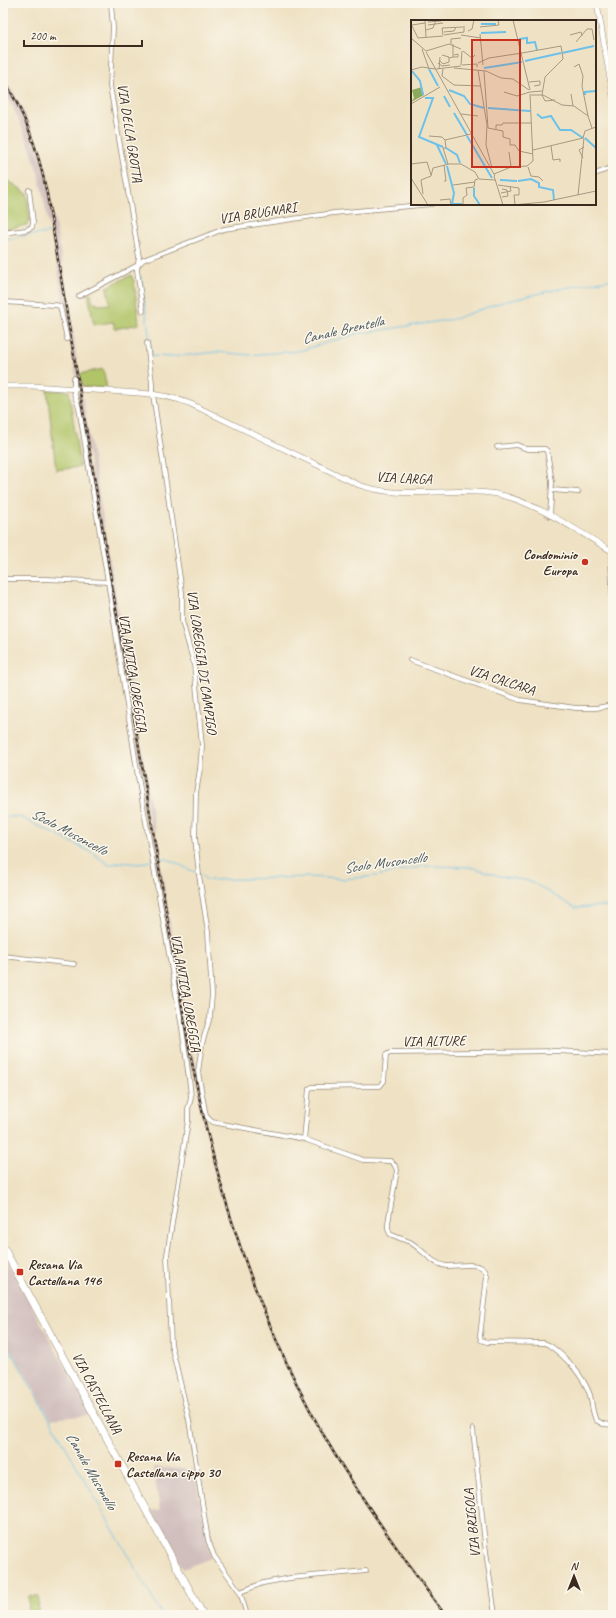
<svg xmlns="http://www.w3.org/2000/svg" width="616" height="1618" font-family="Caveat,sans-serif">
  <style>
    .industrial { fill: #d1bfbd }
    .green { fill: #b1c568; stroke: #767843 }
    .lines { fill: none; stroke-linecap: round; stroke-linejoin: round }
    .stream { stroke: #6dc1e9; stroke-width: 1 }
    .minor-casing { stroke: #958671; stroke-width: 5.5 }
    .tertiary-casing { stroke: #958671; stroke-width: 6 }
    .primary-casing { stroke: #958671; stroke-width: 8 }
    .minor { stroke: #fff; stroke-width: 4 }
    .tertiary { stroke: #fff; stroke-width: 5 }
    .primary { stroke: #fff; stroke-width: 7 }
    .rail-casing { stroke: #3b2a1e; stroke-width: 2.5 }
    .rail { stroke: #fbf7ec; stroke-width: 1; stroke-dasharray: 3; stroke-linecap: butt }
    .poi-dot { fill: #c8321e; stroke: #fbf7ec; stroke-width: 1.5 }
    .labels { text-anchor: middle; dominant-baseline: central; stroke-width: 3; stroke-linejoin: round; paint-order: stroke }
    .street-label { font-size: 14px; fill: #3b2a1e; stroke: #fbf7ec }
    .poi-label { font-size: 14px; font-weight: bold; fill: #3b2a1e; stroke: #fbf7ec; text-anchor: start }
    .water-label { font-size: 15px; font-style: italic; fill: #4a575b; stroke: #fbf7ec }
    .inset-river { fill: none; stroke: #6dc1e9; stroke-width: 2 }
    .inset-road { fill: none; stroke: #a79882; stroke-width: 1 }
    .view { fill: #c8321e; fill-opacity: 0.15; stroke: #c8321e; stroke-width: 2 }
    .inset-edge { fill: none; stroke: #3b2a1e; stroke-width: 2 }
  </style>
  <rect width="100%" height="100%" fill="#fbf7ec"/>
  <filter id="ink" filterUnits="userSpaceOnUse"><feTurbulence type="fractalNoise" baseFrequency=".025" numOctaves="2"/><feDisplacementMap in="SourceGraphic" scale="8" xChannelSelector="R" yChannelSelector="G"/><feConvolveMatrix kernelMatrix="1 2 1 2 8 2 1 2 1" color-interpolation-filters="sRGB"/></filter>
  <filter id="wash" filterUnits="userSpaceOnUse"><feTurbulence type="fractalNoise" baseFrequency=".012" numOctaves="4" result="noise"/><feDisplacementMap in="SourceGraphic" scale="16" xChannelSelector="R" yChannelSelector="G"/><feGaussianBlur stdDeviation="0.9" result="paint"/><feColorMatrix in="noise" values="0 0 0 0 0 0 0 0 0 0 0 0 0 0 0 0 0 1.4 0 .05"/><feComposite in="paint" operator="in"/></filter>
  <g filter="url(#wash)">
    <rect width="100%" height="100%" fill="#efe2c4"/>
    <g class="industrial">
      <path d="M 3,75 L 23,110 L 33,133 L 46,173 L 66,284 L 81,388 L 78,387 L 57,265 L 39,176 L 31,149 L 13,107 L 3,90 Z"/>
      <path d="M 78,392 L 82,392 L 191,1048 L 196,1067 L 191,1065 L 184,1029 Z"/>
      <path d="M 3,1253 L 91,1415 L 51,1419 L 3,1335 Z"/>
      <path d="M 153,1467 L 194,1470 L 211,1558 L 183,1569 L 151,1510 L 160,1511 Z"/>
    </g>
    <g class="green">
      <path d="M 3,103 L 7,163 L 5,163 L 7,180 L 27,193 L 30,220 L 27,225 L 3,230 Z"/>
      <path d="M 131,275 L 134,281 L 139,324 L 115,329 L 113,322 L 94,325 L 88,294 L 91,293 L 93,303 L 97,303 L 97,305 L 110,304 L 107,287 Z"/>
      <path d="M 103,369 L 107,388 L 83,387 L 79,374 Z"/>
      <path d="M 47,390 L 69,391 L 80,467 L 56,470 Z"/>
      <path d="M 29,1596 L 39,1597 L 38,1615 L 28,1615 Z"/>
    </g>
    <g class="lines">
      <g class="stream">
        <path d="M 3,238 L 9,239 L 22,236 L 49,233"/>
        <path d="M 141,276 L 152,356 L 170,357 L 217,352 L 249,355 L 299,351 L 356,334 L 454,319 L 499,303 L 554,290 L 613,279"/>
        <path d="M 3,820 L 6,817 L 20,817 L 93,853 L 109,865 L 122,862 L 139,864 L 150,861"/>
        <path d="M 161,858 C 172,858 184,869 196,872"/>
        <path d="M 201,874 L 206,880 L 210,880 L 307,877 L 344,879 L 376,876 L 425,866 L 471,867 L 500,876 L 530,881 L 575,908 L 604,906 L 613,909"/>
        <path d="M 3,1337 L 162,1615"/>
      </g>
    </g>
  </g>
  <g filter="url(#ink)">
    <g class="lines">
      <g class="minor-casing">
        <g id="minor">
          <path d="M 111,3 L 113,28 L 110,86 L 139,257 L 137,270 L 143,311"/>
          <path d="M 595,174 L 613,167"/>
          <path d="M 3,233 L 26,230 L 32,227 L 33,222 L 29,190"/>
          <path d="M 79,296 L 138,265 L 143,260 L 224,229 L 334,213 L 432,204"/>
          <path d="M 3,302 L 55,305 L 60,306 L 67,339"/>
          <path d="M 147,343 L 152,383 L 152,394"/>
          <path d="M 74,378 L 74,393 L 79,408 L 108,582 L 138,777 L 182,1028 L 190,1086 L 191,1098 L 188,1109 L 188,1121 L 167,1255 L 171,1344 L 189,1420 L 208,1540 L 214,1556 L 240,1592 L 247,1615"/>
          <path d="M 153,394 L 182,592 L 182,621 L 194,664 L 202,746 L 200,769 L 196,793 L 195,837 L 199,875 L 208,932 L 212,995 L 210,1017 L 202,1044 L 198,1072 L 206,1116 L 212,1122 L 304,1139 L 363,1160 L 390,1161 L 394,1164 L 397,1170 L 388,1223 L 388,1229 L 390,1234 C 396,1237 403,1239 410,1242 C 422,1249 432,1264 446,1266 C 458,1267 485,1259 487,1276 L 480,1336 L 481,1340 L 487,1342 L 544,1343 L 549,1345 C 566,1357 583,1375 590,1395 C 592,1403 592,1412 596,1420 L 603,1424 L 613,1425"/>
          <path d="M 497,447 L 517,445 L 527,449 L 545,449 L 547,451 L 552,482 L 550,516"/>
          <path d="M 552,490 L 578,492"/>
          <path d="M 613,554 L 611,562 L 613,608"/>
          <path d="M 3,579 L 46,579 L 108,582"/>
          <path d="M 410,660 L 520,700 L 576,708 L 596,708 L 613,705"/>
          <path d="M 3,956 L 74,964"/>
          <path d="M 304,1139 L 309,1089 L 312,1087 L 380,1086 L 384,1081 L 386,1055 L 390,1053 L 557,1051 L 613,1054"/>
          <path d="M 473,1429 L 485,1544 L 495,1615"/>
          <path d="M 240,1592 L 263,1583 L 290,1578 L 366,1571"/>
        </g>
      </g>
      <g class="tertiary-casing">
        <g id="tertiary">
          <path d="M 597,3 L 613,96"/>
          <path d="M 3,386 L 32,386 L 139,393 C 157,394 174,397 191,404 L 359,485 C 402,500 446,487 490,493 C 527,497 580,532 613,552"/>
        </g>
      </g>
      <g class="primary-casing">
        <path id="primary" d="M 3,1247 L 203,1615"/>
      </g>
      <use href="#minor" class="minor"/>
      <use href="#tertiary" class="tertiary"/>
      <use href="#primary" class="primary"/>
      <g class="rail-casing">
        <path id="rail" d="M 3,79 C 26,114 39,153 47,194 L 187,1036 C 213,1182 258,1325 334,1453 C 368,1509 406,1562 445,1615"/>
      </g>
      <use href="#rail" class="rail"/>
    </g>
  </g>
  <g class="poi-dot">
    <circle cx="585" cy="562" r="4"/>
    <rect x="16" y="1268" width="8" height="8" rx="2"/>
    <rect x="114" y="1460" width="8" height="8" rx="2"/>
  </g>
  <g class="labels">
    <g class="street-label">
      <text transform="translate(130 133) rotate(81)">VIA DELLA GROTTA</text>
      <text transform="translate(258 213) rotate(-9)">VIA BRUGNARI</text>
      <text transform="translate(404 478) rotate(3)">VIA LARGA</text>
      <text transform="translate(202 662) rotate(82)">VIA LOREGGIA DI CAMPIGO</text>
      <text transform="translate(133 673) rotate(81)">VIA ANTICA LOREGGIA</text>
      <text transform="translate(502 680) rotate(18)">VIA CALCARA</text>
      <text transform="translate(186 993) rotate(80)">VIA ANTICA LOREGGIA</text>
      <text transform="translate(434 1041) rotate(-1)">VIA ALTURE</text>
      <text transform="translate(97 1393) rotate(62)">VIA CASTELLANA</text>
      <text transform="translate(472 1523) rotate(-96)">VIA BRIGOLA</text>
    </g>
    <g class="poi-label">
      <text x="577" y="554" text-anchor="end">Condominio<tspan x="577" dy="16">Europa</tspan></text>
      <text x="28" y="1264">Resana Via<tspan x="28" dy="16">Castellana 146</tspan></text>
      <text x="126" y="1456">Resana Via<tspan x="126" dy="16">Castellana cippo 30</tspan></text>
    </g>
    <g class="water-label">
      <text transform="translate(343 330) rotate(-13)">Canale Brentella</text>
      <text transform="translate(69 832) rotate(28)">Scolo Musoncello</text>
      <text transform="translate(385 863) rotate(-8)">Scolo Musoncello</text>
      <text transform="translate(91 1471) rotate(60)">Canale Musonello</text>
    </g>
  </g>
  <g transform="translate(411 20)">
    <rect width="185" height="185" fill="#efe2c4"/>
    <path d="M 11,67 L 13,75 L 0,82 L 3,78 L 1,70 Z" fill="#8caa5c"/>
    <path class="inset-river" d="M 70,4 L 85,4M 70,13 L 95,12M 108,19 L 116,18 L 116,23 L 124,22 L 126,30M 151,33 L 183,26M 114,41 L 150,33M 73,48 L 111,42M 18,49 L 27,66M 1,51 L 9,61 L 12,75M 38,70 L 53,76 L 59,84 L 73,88M 174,75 L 174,72 L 185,71M 33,76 L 39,87M 14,78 L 22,78 L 8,117 L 32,127M 77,88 L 119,91M 43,93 L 56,115M 126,94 L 131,98 L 140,96 L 149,110 L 160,110 L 172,118M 56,116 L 81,158M 174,118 L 185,128M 26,125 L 35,144M 35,128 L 46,135 L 49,143M 36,146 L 43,173 L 41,184 L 51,184M 89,160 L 106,161M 107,161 L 120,159 L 128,163 L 128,167 L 142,170 L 143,180M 63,168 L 63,176 L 69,185"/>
    <path class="inset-road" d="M 14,0 L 15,17M 102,0 L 119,70M 17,2 L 30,1M 0,4 L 7,18 L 32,16M 1,5 L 14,3M 17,5 L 32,3M 69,7 L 88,5 L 87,0M 15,10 L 22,8 L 25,0M 57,11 L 61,9 L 63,0M 33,12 L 43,11 L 45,7M 69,14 L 72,45M 32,15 L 31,8 L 52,7M 33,15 L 53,12 L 53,6M 50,15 L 70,18M 159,15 L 170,12 L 171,16M 0,18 L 15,31 L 38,24 L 50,29M 165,22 L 176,9 L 181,9 L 183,20M 40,24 L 40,19 L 50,18M 11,29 L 18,49M 52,31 L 61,38 L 64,35M 15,32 L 24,48M 111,33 L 150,26 L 152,39 L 134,57 L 131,75M 42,37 L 47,37 L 47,34 L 43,35M 38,38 L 42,37 L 42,24M 28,40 L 32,44 L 38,42 L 38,37 L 31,35M 27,43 L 31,46 L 39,45M 67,43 L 78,38 L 111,33M 50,45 L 51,31M 51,45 L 66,44 L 66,47M 163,47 L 168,44 L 172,56 L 171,66 L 177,96M 24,48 L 84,156M 43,48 L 75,51 L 90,58 L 102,59 L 118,70M 25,49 L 50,46M 28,49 L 29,37M 32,49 L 31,56 L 43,65 L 70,66M 0,50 L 11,47 L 24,49M 67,50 L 76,105 L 75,125 L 81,148M 73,51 L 77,108 L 92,111 L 92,117 L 99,119 L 99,125 L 104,125 L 108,131 L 122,134M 118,62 L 129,61 L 129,65 L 123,66M 93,72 L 106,76 L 119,72M 119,72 L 131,71M 160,74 L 162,86M 120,75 L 132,75 L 151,85 L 163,86 L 177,96 L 181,108M 131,75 L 134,81 L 144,80M 0,84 L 29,67M 50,94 L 67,96M 85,109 L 85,105 L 91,105 L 92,103 L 120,103M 18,116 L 31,117 L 34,120 L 60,114M 34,120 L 35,128 L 32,128 L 37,144M 140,126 L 142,140 L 149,139 L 149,142M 122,130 L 172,118 L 174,111 L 185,107M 98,132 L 100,147M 172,138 L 168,130 L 173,127M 0,144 L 16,142 L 20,155M 117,147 L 120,156 L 128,157 L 132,161M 83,154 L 100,147 L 116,146 L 122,141 L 119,74M 83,156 L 92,185M 0,158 L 17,185M 33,161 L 35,161 L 33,145M 42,165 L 64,162M 87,165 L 108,168 L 108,175 L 103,175 L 104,184M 90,173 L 100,171 L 99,166M 12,174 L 10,160 L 20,156 L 22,148 L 38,144 L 50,144 L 64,152 L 68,159 L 84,160M 167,175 L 173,118M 91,177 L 97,176 L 96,170 L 91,169M 29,180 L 39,179 L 40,185M 52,185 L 52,178 L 56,175 L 55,168 L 63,167 L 64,160 L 67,159M 102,185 L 133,182 L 185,171"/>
    <path class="view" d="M 61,20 L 109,20 L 109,147 L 61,147 Z"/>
    <rect width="185" height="185" class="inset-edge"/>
  </g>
  <rect width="616" height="1618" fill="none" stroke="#fbf7ec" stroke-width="16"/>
  <g transform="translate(574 1576)" stroke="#fbf7ec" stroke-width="3" paint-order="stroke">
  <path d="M0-3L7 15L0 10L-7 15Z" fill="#3b2a1e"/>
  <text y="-6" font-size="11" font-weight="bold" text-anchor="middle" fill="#3b2a1e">N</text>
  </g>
  <path d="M24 40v6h118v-6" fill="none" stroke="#3b2a1e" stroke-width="2"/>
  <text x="30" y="40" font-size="12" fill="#3b2a1e" stroke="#fbf7ec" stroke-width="3" paint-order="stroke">200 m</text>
</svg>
